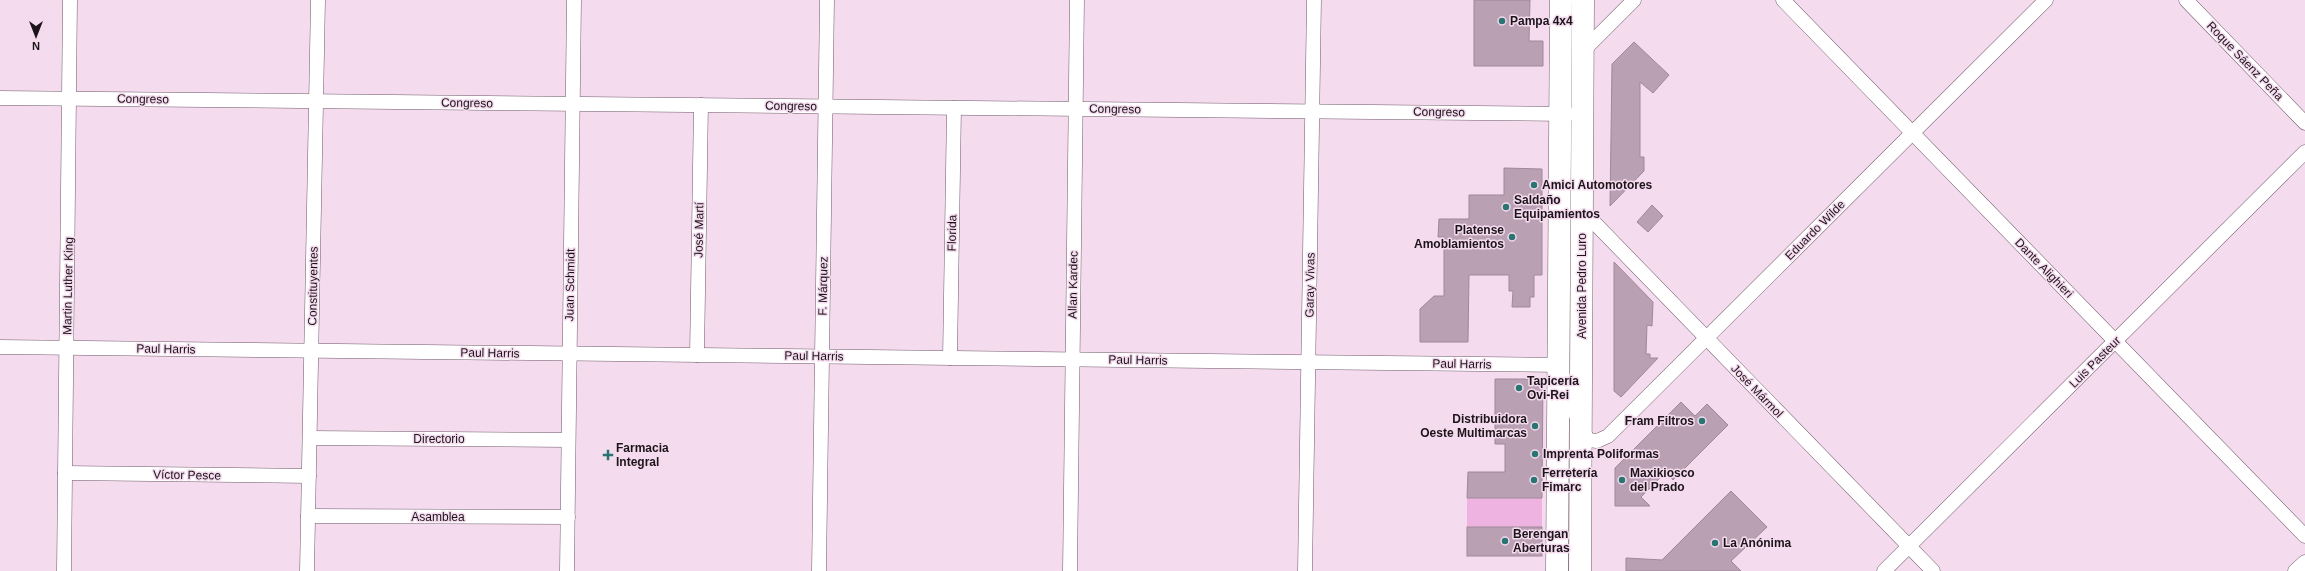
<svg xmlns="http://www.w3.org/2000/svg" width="2305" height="571" font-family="Arial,sans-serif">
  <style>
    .green { fill: #efb3e1 }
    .building { fill: #b9a1b3; stroke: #a0889a }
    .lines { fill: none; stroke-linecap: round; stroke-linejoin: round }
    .minor-casing { stroke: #705a6a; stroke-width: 15 }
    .primary-casing { stroke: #705a6a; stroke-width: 23 }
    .minor { stroke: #fff; stroke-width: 14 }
    .primary { stroke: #fff; stroke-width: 22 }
    .poi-dot { fill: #2a7472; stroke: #f4dbee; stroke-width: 1.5 }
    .labels { text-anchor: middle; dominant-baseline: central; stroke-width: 3; stroke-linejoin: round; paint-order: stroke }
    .poi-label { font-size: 12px; font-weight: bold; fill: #1c141a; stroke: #f4dbee; text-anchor: start }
    .street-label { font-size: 12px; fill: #1c141a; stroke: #f4dbee }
  </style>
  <rect width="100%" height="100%" fill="#f4dbee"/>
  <g class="green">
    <path d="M 1568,419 L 1570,419 L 1570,571 L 1566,571 Z"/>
    <rect x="1467" y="498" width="75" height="29"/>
  </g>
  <g class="building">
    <path d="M 1474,0 L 1530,0 L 1529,41 L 1543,41 L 1543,66 L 1474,66 Z"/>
    <path d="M 1634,42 L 1669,75 L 1653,93 L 1640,82 L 1640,157 L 1644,157 L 1644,171 L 1610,206 L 1612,64 Z"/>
    <path d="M 1504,168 L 1542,169 L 1542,275 L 1534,275 L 1534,297 L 1530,297 L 1530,307 L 1512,307 L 1513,291 L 1509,291 L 1509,275 L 1469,275 L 1468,342 L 1420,342 L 1420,309 L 1434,296 L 1444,296 L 1444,237 L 1438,237 L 1439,219 L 1469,219 L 1469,195 L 1504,195 Z"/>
    <path d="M 1652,205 L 1663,216 L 1648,232 L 1637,222 Z"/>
    <path d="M 1614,262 L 1653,302 L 1652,326 L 1647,325 L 1646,354 L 1650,354 L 1650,358 L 1658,358 L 1621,397 L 1614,391 Z"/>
    <path d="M 1495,379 L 1543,379 L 1542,498 L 1467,498 L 1468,472 L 1505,472 L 1505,444 L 1495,444 Z"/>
    <path d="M 1681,402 L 1695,416 L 1707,404 L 1728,425 L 1673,480 L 1666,472 L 1641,497 L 1650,506 L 1615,506 L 1615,468 Z"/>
    <path d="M 1731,491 L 1767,527 L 1731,561 L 1741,571 L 1626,571 L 1626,558 L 1662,560 Z"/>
    <rect x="1467" y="527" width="75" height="29"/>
  </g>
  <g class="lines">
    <g class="minor-casing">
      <g id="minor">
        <path d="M 1783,0 L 2305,536"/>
        <path d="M 2186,0 L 2305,123"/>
        <path d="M 1583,51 L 1634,0"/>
        <path d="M 0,98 L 1568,114"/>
        <path d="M 1582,210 L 1933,571"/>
        <path d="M 0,347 L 1559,365 L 1581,430 L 1589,440 L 1597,441 L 1608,436 L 2046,0"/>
        <path d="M 697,355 L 701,105"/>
        <path d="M 950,358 L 954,108"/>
        <path d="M 310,438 L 568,440"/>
        <path d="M 65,473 L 309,476"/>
        <path d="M 308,516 L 568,517"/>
        <path d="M 64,571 L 70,0"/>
        <path d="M 307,571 L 318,0"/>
        <path d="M 567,571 L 574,0"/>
        <path d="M 819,571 L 827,0"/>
        <path d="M 1070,571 L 1077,0"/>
        <path d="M 1305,571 L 1314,0"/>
        <path d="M 1884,571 L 2305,152"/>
        <path d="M 2295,571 L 2305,562"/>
      </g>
    </g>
    <g class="primary-casing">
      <g id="primary">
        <path d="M 1557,571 L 1561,0"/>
        <path d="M 1580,571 L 1583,0"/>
      </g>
    </g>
    <use href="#minor" class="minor"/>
    <use href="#primary" class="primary"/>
  </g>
  <g class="poi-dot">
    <circle cx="1502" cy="21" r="4"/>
    <circle cx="1534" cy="185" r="4"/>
    <circle cx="1506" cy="207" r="4"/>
    <circle cx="1512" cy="237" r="4"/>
    <circle cx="1519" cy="388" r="4"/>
    <circle cx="1702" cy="421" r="4"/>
    <circle cx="1535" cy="426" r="4"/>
    <circle cx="1535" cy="454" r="4"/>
    <path d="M606 449h4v4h4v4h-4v4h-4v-4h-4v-4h4z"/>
    <circle cx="1534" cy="480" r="4"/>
    <circle cx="1622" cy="480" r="4"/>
    <circle cx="1505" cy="541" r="4"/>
    <circle cx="1715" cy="543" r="4"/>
  </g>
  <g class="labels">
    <g class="poi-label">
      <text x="1510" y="21">Pampa 4x4</text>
      <text x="1542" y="185">Amici Automotores</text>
      <text x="1514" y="200">Saldaño<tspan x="1514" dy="14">Equipamientos</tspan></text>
      <text x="1504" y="230" text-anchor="end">Platense<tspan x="1504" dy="14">Amoblamientos</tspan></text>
      <text x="1527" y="381">Tapicería<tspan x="1527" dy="14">Ovi-Rei</tspan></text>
      <text x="1527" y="419" text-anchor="end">Distribuidora<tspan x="1527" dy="14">Oeste Multimarcas</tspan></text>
      <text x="1694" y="421" text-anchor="end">Fram Filtros</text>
      <text x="616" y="448">Farmacia<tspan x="616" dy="14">Integral</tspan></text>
      <text x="1543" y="454">Imprenta Poliformas</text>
      <text x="1542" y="473">Ferretería<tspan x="1542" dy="14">Fimarc</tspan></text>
      <text x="1630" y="473">Maxikiosco<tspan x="1630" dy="14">del Prado</tspan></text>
      <text x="1513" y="534">Berengan<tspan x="1513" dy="14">Aberturas</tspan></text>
      <text x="1723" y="543">La Anónima</text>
    </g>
    <g class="street-label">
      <text transform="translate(2245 61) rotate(46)">Roque Sáenz Peña</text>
      <text transform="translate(143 99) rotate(1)">Congreso</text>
      <text transform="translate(467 103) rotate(1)">Congreso</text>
      <text transform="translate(791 106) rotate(1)">Congreso</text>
      <text transform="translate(1115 109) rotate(1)">Congreso</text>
      <text transform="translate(1439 112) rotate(1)">Congreso</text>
      <text transform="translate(699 230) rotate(-89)">José Martí</text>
      <text transform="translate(1815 230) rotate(-45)">Eduardo Wilde</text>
      <text transform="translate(952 233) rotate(-89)">Florida</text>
      <text transform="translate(2044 268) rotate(46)">Dante Alighieri</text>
      <text transform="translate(570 285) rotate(-89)">Juan Schmidt</text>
      <text transform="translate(1073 285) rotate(-89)">Allan Kardec</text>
      <text transform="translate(1310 285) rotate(-89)">Garay Vivas</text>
      <text transform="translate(68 286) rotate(-89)">Martin Luther King</text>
      <text transform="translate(313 286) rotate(-89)">Constituyentes</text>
      <text transform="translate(823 286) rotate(-89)">F. Márquez</text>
      <text transform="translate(1582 286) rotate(-90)">Avenida Pedro Luro</text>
      <text transform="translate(166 349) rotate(1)">Paul Harris</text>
      <text transform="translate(490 353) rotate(1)">Paul Harris</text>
      <text transform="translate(814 356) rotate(1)">Paul Harris</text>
      <text transform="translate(1138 360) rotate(1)">Paul Harris</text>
      <text transform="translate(2095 362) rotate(-45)">Luis Pasteur</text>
      <text transform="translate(1462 364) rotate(1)">Paul Harris</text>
      <text transform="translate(1757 391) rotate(46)">José Mármol</text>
      <text x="439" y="439">Directorio</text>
      <text transform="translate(187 475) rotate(1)">Víctor Pesce</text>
      <text x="438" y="517">Asamblea</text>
    </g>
  </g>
  <g transform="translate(36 36) rotate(180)" stroke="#f4dbee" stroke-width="3" paint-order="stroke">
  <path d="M0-3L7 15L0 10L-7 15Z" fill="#1c141a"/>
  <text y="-6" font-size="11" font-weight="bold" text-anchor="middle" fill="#1c141a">N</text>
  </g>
</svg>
